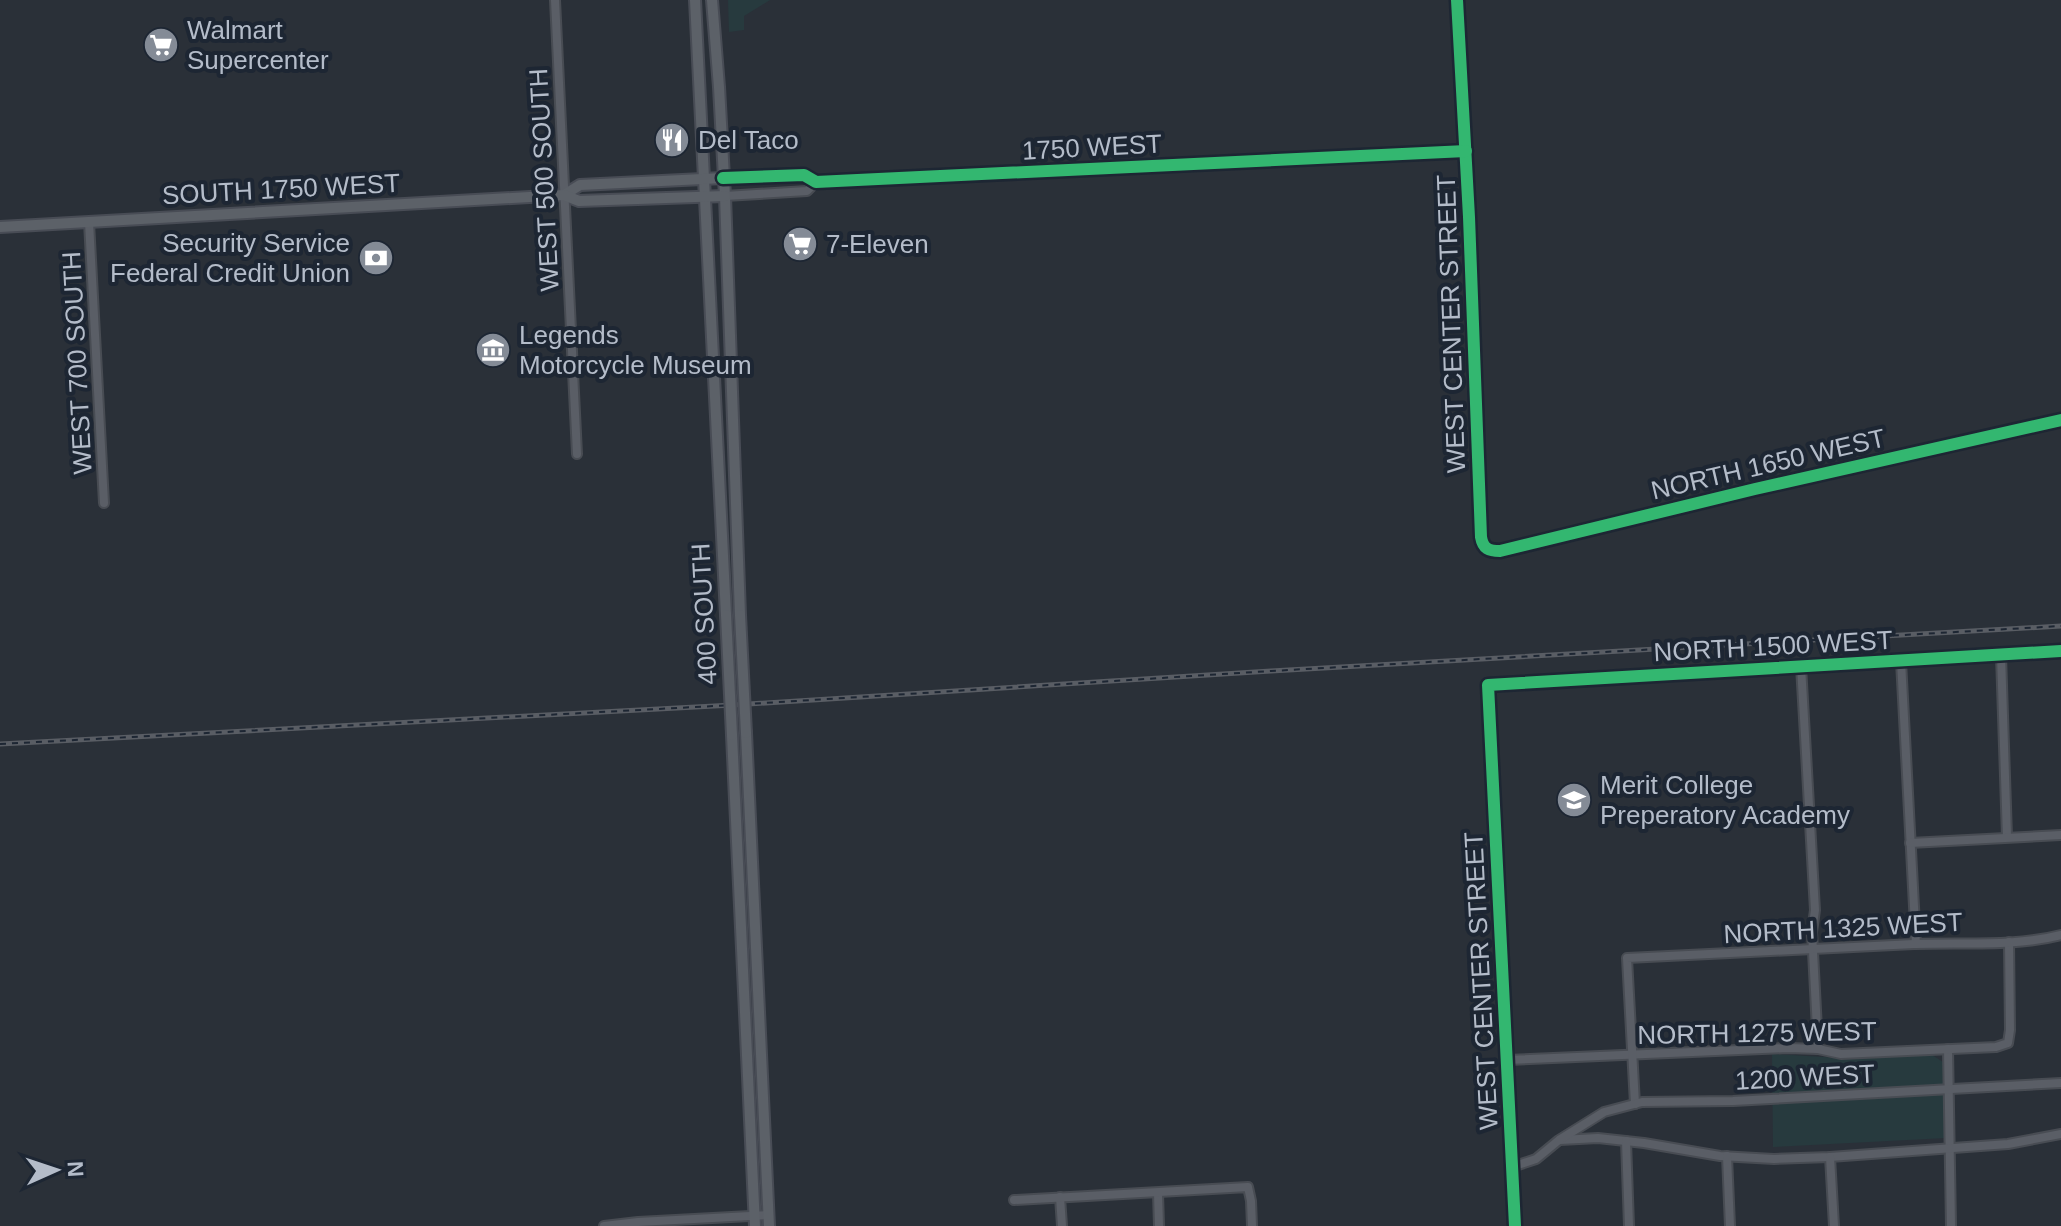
<svg xmlns="http://www.w3.org/2000/svg" width="2061" height="1226" font-family="Helvetica,sans-serif">
  <style>
    .green { fill: #273a3e }
    .lines { fill: none; stroke-linecap: round; stroke-linejoin: round }
    .minor-casing { stroke: #484c53; stroke-width: 12 }
    .major-casing { stroke: #484c55; stroke-width: 14 }
    .minor { stroke: #5a5e66; stroke-width: 8 }
    .major { stroke: #5c6168; stroke-width: 10 }
    .rail-casing { stroke: #595d64; stroke-width: 5 }
    .rail { stroke: #1d2633; stroke-width: 2; stroke-dasharray: 6; stroke-linecap: butt }
    .major-bridge-casing { stroke: #484c55; stroke-width: 14; stroke-linecap: butt }
    .major-bridge { stroke: #5c6168; stroke-width: 10 }
    .cycleway-casing { stroke: #1d2633; stroke-width: 17 }
    .cycleway { stroke: #33b770; stroke-width: 12 }
    .labels { text-anchor: middle; dominant-baseline: central; stroke-width: 8; stroke-linejoin: round; paint-order: stroke }
    .poi-label { font-size: 26px; fill: #b4bcc9; stroke: #1d2633; text-anchor: start }
    .street-label { font-size: 26px; fill: #b4bcc9; stroke: #1d2633 }
  </style>
  <rect width="100%" height="100%" fill="#2a3038"/>
  <g class="green">
    <path d="M 728,0 L 770,0 L 744,16 L 744,30 L 729,32 Z"/>
    <path d="M 1772,1054 L 1841,1058 L 1932,1055 L 1943,1062 L 1946,1138 L 1773,1147 Z"/>
  </g>
  <g class="lines">
    <g class="minor-casing">
      <g id="minor">
        <path d="M 555,0 L 577,454"/>
        <path d="M 1457,0 L 1469,217 L 1481,537 C 1483,549 1489,551 1500,551 L 1755,489 L 2061,420"/>
        <path d="M 723,178 L 804,175 L 816,182 L 1466,151"/>
        <path d="M 725,196 L 807,191 L 816,182"/>
        <path d="M 89,222 L 104,503"/>
        <path d="M 2001,655 L 2007,837"/>
        <path d="M 1901,661 L 1916,944"/>
        <path d="M 1801,666 L 1815,910 L 1812,932 L 1818,1049"/>
        <path d="M 1910,843 L 2061,835"/>
        <path d="M 1948,1049 L 1951,1226"/>
        <path d="M 1507,1060 L 1788,1048 L 1818,1049 L 1841,1054 L 1996,1047 L 2008,1043 L 2010,1030 L 2009,942"/>
        <path d="M 1635,1104 L 1627,958 C 1723,954 1818,948 1914,944 C 1963,942 2014,947 2061,935"/>
        <path d="M 1560,1140 L 1598,1138 L 1644,1143 L 1720,1156 L 1774,1159 L 1830,1157 L 2008,1144 L 2061,1134"/>
        <path d="M 1626,1141 L 1629,1226"/>
        <path d="M 1727,1156 L 1730,1226"/>
        <path d="M 1830,1157 L 1834,1226"/>
        <path d="M 1512,1167 L 1536,1159 L 1559,1140 L 1604,1112 L 1642,1102 L 1733,1101 L 2061,1083"/>
        <path d="M 1158,1193 L 1159,1226"/>
        <path d="M 1060,1197 L 1062,1226"/>
        <path d="M 1014,1200 L 1248,1187 L 1251,1201 L 1252,1226"/>
        <path d="M 604,1226 L 638,1222 L 768,1215"/>
        <path d="M 1515,1226 L 1488,685 L 2061,651"/>
      </g>
    </g>
    <g class="major-casing">
      <g id="major">
        <path d="M 695,0 L 726,615"/>
        <path d="M 712,0 L 719,87 L 725,196 L 740,615"/>
        <path d="M 564,195 L 580,185 L 723,178"/>
        <path d="M 0,227 L 564,195 L 579,201 L 725,196"/>
        <path d="M 746,733 L 769,1226"/>
        <path d="M 732,735 L 755,1226"/>
      </g>
    </g>
    <use href="#minor" class="minor"/>
    <use href="#major" class="major"/>
    <g class="rail-casing">
      <path id="rail" d="M 0,744 L 733,705 L 1271,671 L 2061,626"/>
    </g>
    <use href="#rail" class="rail"/>
    <g class="major-bridge-casing">
      <g id="major-bridge">
        <path d="M 726,615 L 732,735"/>
        <path d="M 740,615 L 746,733"/>
      </g>
    </g>
    <use href="#major-bridge" class="major-bridge"/>
    <g class="cycleway-casing">
      <g id="cycleway">
        <path d="M 1457,0 L 1469,217 L 1481,537 C 1483,549 1489,551 1500,551 L 1755,489 L 2061,420"/>
        <path d="M 723,178 L 804,175 L 816,182 L 1466,151"/>
        <path d="M 1515,1226 L 1488,685 L 2061,651"/>
      </g>
    </g>
    <use href="#cycleway" class="cycleway"/>
  </g>
  <defs>
    <g id="supermarket-disc" transform="scale(1.8)"><circle r="9.5" fill="#848b96" stroke="#1d2633"/><path d="M-6-5.5h2.5l.6 2H6L4.5 2H-2.5L-4.4-4H-6ZM-1.5 3.2a1.3 1.3 0 1 0 .1 0ZM3 3.2a1.3 1.3 0 1 0 .1 0Z" fill="#fff"/></g>
    <g id="restaurant-disc" transform="scale(1.8)"><circle r="9.5" fill="#848b96" stroke="#1d2633"/><path d="M-5-6h1v4h1v-4h1v4h1v-4h1v5L-1.5 .5V6h-2V.5L-5-1ZM5-6V6H3V1.5H1.5Q1.5-4 5-6Z" fill="#fff"/></g>
    <g id="bank-disc" transform="scale(1.8)"><circle r="9.5" fill="#848b96" stroke="#1d2633"/><path d="M-6-4H6V4H-6ZM0-2.3a2.3 2.3 0 1 0 0 4.6a2.3 2.3 0 1 0 0-4.6Z" fill="#fff"/></g>
    <g id="museum-disc" transform="scale(1.8)"><circle r="9.5" fill="#848b96" stroke="#1d2633"/><path d="M0-6L6-3V-2H-6V-3ZM-5-1h2V3h-2ZM-1-1h2V3h-2ZM3-1h2V3H3ZM-6 4H6V6H-6Z" fill="#fff"/></g>
    <g id="school-disc" transform="scale(1.8)"><circle r="9.5" fill="#848b96" stroke="#1d2633"/><path d="M0-5L7-2L0 1L-7-2ZM-4 1L0 2.5L4 1V4Q0 6-4 4Z" fill="#fff"/></g>
  </defs>
  <g fill-rule="evenodd">
    <use href="#supermarket-disc" x="161" y="45"/>
    <use href="#restaurant-disc" x="672" y="140"/>
    <use href="#supermarket-disc" x="800" y="244"/>
    <use href="#bank-disc" x="376" y="258"/>
    <use href="#museum-disc" x="493" y="350"/>
    <use href="#school-disc" x="1574" y="800"/>
  </g>
  <g class="labels">
    <g class="poi-label">
      <text x="187" y="30">Walmart<tspan x="187" dy="30">Supercenter</tspan></text>
      <text x="698" y="140">Del Taco</text>
      <text x="350" y="243" text-anchor="end">Security Service<tspan x="350" dy="30">Federal Credit Union</tspan></text>
      <text x="826" y="244">7-Eleven</text>
      <text x="519" y="335">Legends<tspan x="519" dy="30">Motorcycle Museum</tspan></text>
      <text x="1600" y="785">Merit College<tspan x="1600" dy="30">Preperatory Academy</tspan></text>
    </g>
    <g class="street-label">
      <text transform="translate(1092 147) rotate(-3)">1750 WEST</text>
      <text transform="translate(544 180) rotate(-93)">WEST 500 SOUTH</text>
      <text transform="translate(281 189) rotate(-3)">SOUTH 1750 WEST</text>
      <text transform="translate(1451 324) rotate(-92)">WEST CENTER STREET</text>
      <text transform="translate(77 363) rotate(-93)">WEST 700 SOUTH</text>
      <text transform="translate(1768 464) rotate(-13)">NORTH 1650 WEST</text>
      <text transform="translate(704 614) rotate(-93)">400 SOUTH</text>
      <text transform="translate(1773 646) rotate(-3)">NORTH 1500 WEST</text>
      <text transform="translate(1843 928) rotate(-3)">NORTH 1325 WEST</text>
      <text transform="translate(1481 981) rotate(-93)">WEST CENTER STREET</text>
      <text transform="translate(1757 1033) rotate(-1)">NORTH 1275 WEST</text>
      <text transform="translate(1805 1077) rotate(-3)">1200 WEST</text>
    </g>
  </g>
  <g transform="translate(56 1170) rotate(87)" stroke="#1d2633" stroke-width="6" paint-order="stroke">
  <path d="M0-6L14 30L0 20L-14 30Z" fill="#b4bcc9"/>
  <text y="-12" font-size="22" font-weight="bold" text-anchor="middle" fill="#b4bcc9">N</text>
  </g>
</svg>
